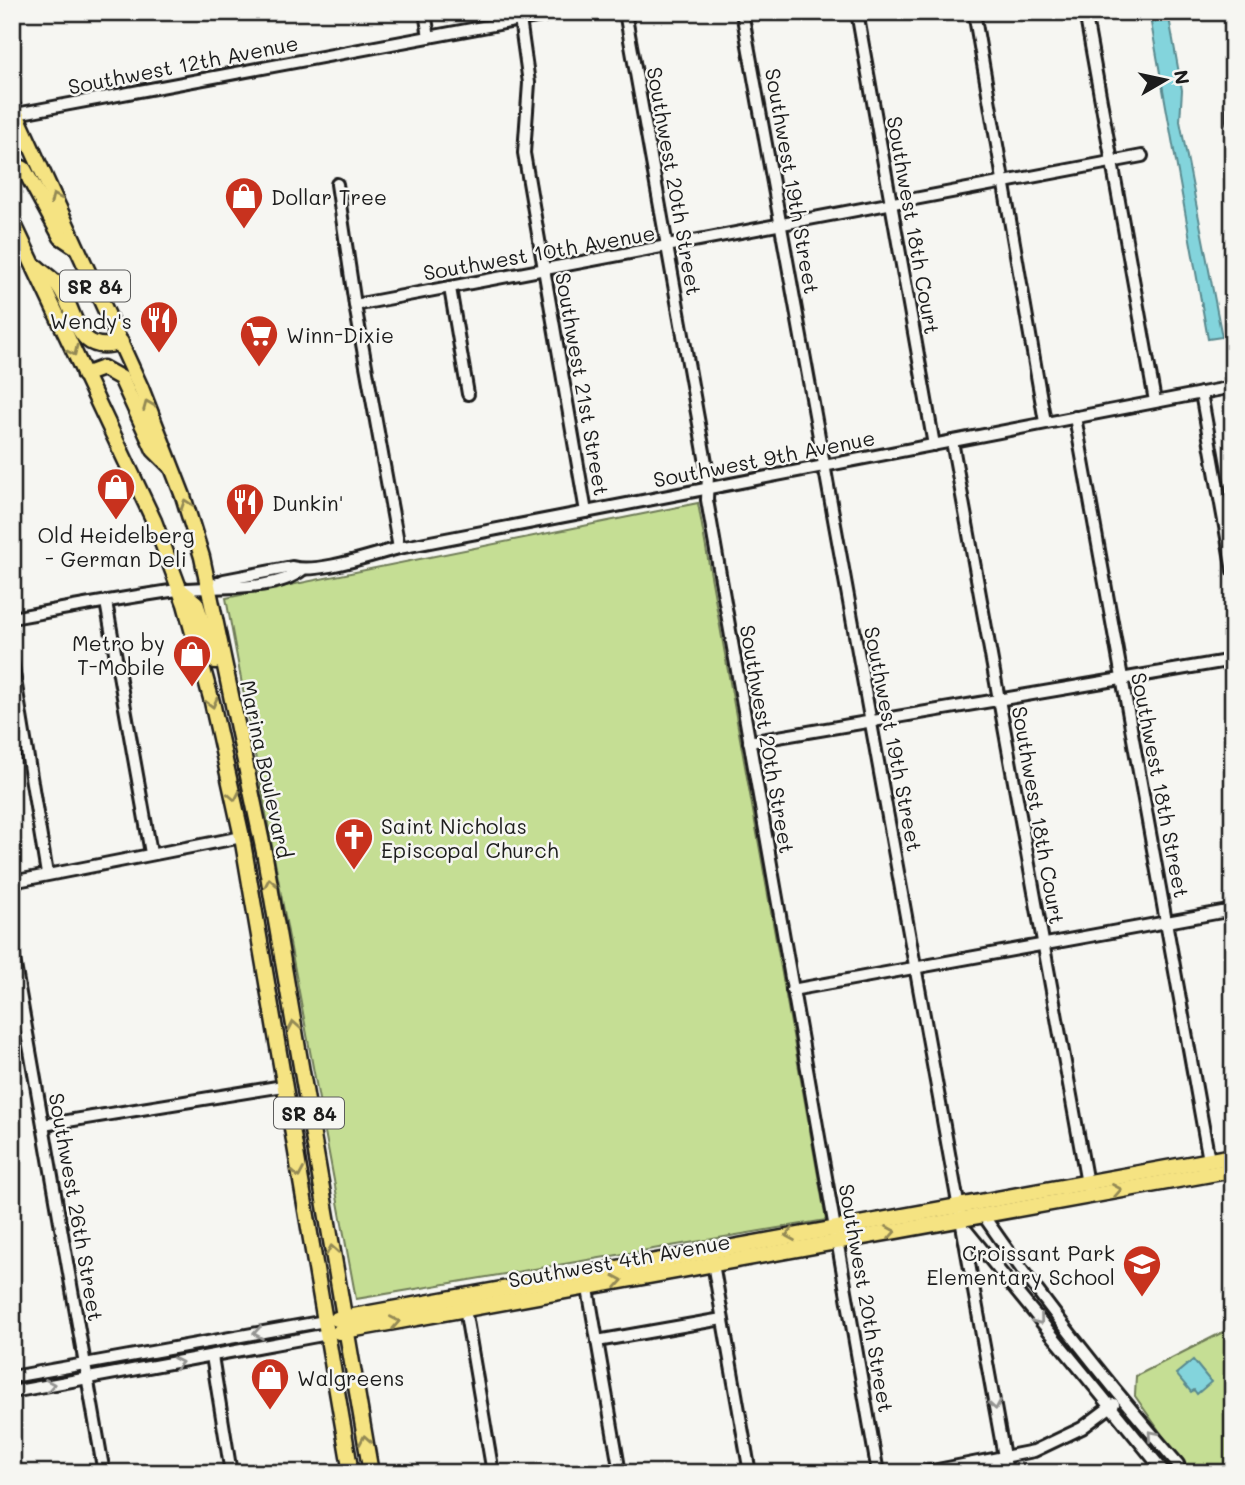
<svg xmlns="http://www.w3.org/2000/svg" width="1245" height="1485" font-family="Mali,sans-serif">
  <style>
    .green { fill: #c5de94; stroke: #707d58; stroke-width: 2 }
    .water { fill: #83d4dc; stroke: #5a8a8f; stroke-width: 2 }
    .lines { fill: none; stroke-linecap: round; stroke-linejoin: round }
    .minor-casing { stroke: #1c1c1c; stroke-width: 16 }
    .major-casing { stroke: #1c1c1c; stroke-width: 19 }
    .minor { stroke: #f6f6f2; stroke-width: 10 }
    .major { stroke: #f5e382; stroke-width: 14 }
    .oneway { stroke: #938954 }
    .oneway2 { stroke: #949492 }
    .labels { text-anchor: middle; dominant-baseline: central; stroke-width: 5; stroke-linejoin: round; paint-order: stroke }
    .shield { fill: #f6f6f2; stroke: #5d5d5c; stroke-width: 2 }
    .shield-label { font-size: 19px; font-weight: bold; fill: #1c1c1c }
    .street-label { font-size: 21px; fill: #1c1c1c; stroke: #f6f6f2 }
    .poi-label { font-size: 21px; fill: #1c1c1c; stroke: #f6f6f2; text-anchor: start }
  </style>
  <rect width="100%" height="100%" fill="#f6f6f2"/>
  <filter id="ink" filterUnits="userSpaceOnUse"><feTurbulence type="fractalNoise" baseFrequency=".0143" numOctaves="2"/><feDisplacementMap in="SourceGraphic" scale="14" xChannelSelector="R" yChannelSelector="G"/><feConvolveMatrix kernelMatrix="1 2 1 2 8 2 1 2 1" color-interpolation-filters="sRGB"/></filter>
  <g filter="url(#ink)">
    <g class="green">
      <path d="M 698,503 L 826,1220 L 356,1299 L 226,598 Z"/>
      <path d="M 1233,1327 L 1233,1473 L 1186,1473 L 1186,1469 L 1135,1396 L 1136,1376 Z"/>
    </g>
    <g class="water">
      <path d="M 1149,12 L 1168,12 L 1182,90 L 1180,121 L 1222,337 L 1208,339 Z"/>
      <path d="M 1193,1360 L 1211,1382 L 1197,1394 L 1194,1390 L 1191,1392 L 1176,1374 Z"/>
    </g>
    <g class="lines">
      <g class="minor-casing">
        <g id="minor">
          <path d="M 425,12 L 429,37"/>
          <path d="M 519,12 L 529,83 L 524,153 L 586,512"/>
          <path d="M 625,12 L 708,474 L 707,500 L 878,1473"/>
          <path d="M 742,12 L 1007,1473"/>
          <path d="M 857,12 L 934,445"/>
          <path d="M 974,12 L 1045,422"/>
          <path d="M 1085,12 L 1155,401"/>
          <path d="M 1233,106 L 1233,121"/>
          <path d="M 16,114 L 563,12"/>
          <path d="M 337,184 L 355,305 L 399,548"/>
          <path d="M 450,288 L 468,394"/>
          <path d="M 355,305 L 1142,156"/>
          <path d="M 1201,393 L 1233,571"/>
          <path d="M 1075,417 L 1209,1160"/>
          <path d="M 952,441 L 1088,1189"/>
          <path d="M 208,588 L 224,580 L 292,567 C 319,574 371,555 399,548 L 1233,387"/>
          <path d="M 106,602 L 151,853"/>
          <path d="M 12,618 C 67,608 122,598 177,590 C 213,585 273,593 302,570"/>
          <path d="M 12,661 L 47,874"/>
          <path d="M 749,742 L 1233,660"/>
          <path d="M 12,882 L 242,837"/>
          <path d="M 12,948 L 104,1473"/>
          <path d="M 792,990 L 1233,910"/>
          <path d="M 43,1125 L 283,1086"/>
          <path d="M 983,1215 C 1043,1302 1109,1385 1178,1464 L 1179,1473"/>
          <path d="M 967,1231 L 1165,1473"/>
          <path d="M 712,1258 L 750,1473"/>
          <path d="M 587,1283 L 620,1473"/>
          <path d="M 464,1303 L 493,1473"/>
          <path d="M 597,1341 L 722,1319"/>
          <path d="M 212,1356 L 231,1473"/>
          <path d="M 12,1377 L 325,1321"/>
          <path d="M 12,1392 L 328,1334"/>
          <path d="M 922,1473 L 1034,1451 L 1082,1428 L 1114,1404"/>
        </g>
      </g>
      <g class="major-casing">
        <g id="major">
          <path d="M 12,105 L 141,388 L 183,496 L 202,557 L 265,857 L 371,1473"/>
          <path d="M 12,163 L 24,169 L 61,237 L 76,247"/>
          <path d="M 12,220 L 154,521 L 185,604 L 212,702 L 242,837 L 351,1473"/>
          <path d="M 37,267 C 43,273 52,278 58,285 C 78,312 74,358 121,342"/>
          <path d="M 84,375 L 103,368 L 121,378 L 154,450 L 170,466"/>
          <path d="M 180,590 L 196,603 L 215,661"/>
          <path d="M 337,1319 L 1233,1156"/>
          <path d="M 339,1332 L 1233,1170"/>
        </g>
      </g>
      <use href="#minor" class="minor"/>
      <use href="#major" class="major"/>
    </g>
    <defs><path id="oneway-chevron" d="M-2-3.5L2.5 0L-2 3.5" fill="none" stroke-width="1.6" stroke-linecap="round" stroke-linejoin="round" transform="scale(1.75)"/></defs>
    <g class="oneway">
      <use href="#oneway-chevron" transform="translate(55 198) rotate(-114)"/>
      <use href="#oneway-chevron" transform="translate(73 351) rotate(65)"/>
      <use href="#oneway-chevron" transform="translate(148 405) rotate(-112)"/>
      <use href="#oneway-chevron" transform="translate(186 504) rotate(-109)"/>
      <use href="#oneway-chevron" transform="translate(212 703) rotate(75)"/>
      <use href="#oneway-chevron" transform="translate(234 796) rotate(79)"/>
      <use href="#oneway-chevron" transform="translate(270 883) rotate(-100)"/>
      <use href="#oneway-chevron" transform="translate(294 1026) rotate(-100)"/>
      <use href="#oneway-chevron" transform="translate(298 1173) rotate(80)"/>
      <use href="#oneway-chevron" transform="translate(1117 1190) rotate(-10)"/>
      <use href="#oneway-chevron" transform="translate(891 1232) rotate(-10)"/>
      <use href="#oneway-chevron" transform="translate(790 1235) rotate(170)"/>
      <use href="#oneway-chevron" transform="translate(332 1250) rotate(-100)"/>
      <use href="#oneway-chevron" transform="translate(618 1281) rotate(-10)"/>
      <use href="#oneway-chevron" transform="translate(395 1322) rotate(-11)"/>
      <use href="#oneway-chevron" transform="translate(365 1440) rotate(-100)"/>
    </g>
    <g class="oneway2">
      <use href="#oneway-chevron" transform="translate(1039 1320) rotate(51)"/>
      <use href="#oneway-chevron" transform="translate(258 1333) rotate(171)"/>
      <use href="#oneway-chevron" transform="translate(178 1363) rotate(-11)"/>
      <use href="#oneway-chevron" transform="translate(50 1385) rotate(-10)"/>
      <use href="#oneway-chevron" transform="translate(995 1405) rotate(80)"/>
      <use href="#oneway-chevron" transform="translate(1152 1435) rotate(-131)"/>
    </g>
  </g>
  <defs>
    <g id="shop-pin" transform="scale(2.0125)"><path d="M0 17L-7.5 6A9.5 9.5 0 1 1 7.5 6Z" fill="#c8321e" stroke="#f6f6f2"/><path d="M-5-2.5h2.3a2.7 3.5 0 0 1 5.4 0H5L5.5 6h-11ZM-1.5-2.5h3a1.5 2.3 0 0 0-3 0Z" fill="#fff"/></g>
    <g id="restaurant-pin" transform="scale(2.0125)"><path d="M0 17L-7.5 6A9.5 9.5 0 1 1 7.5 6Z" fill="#c8321e" stroke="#f6f6f2"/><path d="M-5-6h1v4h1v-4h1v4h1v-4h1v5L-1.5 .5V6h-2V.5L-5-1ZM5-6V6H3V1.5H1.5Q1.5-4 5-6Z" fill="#fff"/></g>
    <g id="supermarket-pin" transform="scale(2.0125)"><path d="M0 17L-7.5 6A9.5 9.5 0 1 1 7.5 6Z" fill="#c8321e" stroke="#f6f6f2"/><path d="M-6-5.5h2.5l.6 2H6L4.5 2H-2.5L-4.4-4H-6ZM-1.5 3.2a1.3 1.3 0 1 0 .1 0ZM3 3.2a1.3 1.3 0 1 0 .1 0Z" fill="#fff"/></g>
    <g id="church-pin" transform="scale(2.0125)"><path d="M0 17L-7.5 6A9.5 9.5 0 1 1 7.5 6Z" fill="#c8321e" stroke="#f6f6f2"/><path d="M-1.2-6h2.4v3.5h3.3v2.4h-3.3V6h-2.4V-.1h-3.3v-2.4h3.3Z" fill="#fff"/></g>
    <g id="school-pin" transform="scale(2.0125)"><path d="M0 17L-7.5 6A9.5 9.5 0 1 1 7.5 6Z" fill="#c8321e" stroke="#f6f6f2"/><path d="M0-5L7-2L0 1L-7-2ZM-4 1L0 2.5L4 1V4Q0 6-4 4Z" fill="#fff"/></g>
  </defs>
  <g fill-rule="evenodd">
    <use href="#shop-pin" x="244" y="196"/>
    <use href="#restaurant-pin" x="159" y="320"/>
    <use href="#supermarket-pin" x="259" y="334"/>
    <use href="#shop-pin" x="116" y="487"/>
    <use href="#restaurant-pin" x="245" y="502"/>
    <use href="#shop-pin" x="192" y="654"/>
    <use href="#church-pin" x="354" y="837"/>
    <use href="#school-pin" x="1142" y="1264"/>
    <use href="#shop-pin" x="270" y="1377"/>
  </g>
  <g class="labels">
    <g class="shield">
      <rect x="60" y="270.5" width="70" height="31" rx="5"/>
      <rect x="274" y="1097.5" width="70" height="31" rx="5"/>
    </g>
    <g class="shield-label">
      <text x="95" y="286">SR 84</text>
      <text x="309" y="1113">SR 84</text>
    </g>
    <g class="street-label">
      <text transform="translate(183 64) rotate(-11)">Southwest 12th Avenue</text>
      <text transform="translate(675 181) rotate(80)">Southwest 20th Street</text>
      <text transform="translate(793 181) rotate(80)">Southwest 19th Street</text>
      <text transform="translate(914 225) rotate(80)">Southwest 18th Court</text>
      <text transform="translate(539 252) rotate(-10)">Southwest 10th Avenue</text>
      <text transform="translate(583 384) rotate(80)">Southwest 21st Street</text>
      <text transform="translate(764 458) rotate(-11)">Southwest 9th Avenue</text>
      <text transform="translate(768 739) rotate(80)">Southwest 20th Street</text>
      <text transform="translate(894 739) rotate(79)">Southwest 19th Street</text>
      <text transform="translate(267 769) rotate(78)">Marina Boulevard</text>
      <text transform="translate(1161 785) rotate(79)">Southwest 18th Street</text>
      <text transform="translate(1039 815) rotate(80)">Southwest 18th Court</text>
      <text transform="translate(77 1207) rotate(80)">Southwest 26th Street</text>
      <text transform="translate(619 1260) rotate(-10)">Southwest 4th Avenue</text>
      <text transform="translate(867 1298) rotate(80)">Southwest 20th Street</text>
    </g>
    <g class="poi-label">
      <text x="271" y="196">Dollar Tree</text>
      <text x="132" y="320" text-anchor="end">Wendy's</text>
      <text x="286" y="334">Winn-Dixie</text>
      <text x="272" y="502">Dunkin'</text>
      <text x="116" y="534" text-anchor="middle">Old Heidelberg<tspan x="116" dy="24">- German Deli</tspan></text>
      <text x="165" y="642" text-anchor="end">Metro by<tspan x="165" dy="24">T-Mobile</tspan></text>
      <text x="381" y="825">Saint Nicholas<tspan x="381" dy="24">Episcopal Church</tspan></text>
      <text x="1115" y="1252" text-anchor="end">Croissant Park<tspan x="1115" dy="24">Elementary School</tspan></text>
      <text x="297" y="1377">Walgreens</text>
    </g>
  </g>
  <rect width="1245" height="1485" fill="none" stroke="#f6f6f2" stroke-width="42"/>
  <rect x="21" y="21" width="1203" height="1443" fill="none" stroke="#1c1c1c" stroke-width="2.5" filter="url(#ink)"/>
  <g transform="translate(1165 80) rotate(81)" stroke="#f6f6f2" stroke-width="5" paint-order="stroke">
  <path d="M0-5L12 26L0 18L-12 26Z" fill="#1c1c1c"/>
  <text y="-10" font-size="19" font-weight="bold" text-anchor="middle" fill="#1c1c1c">N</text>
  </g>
</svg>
